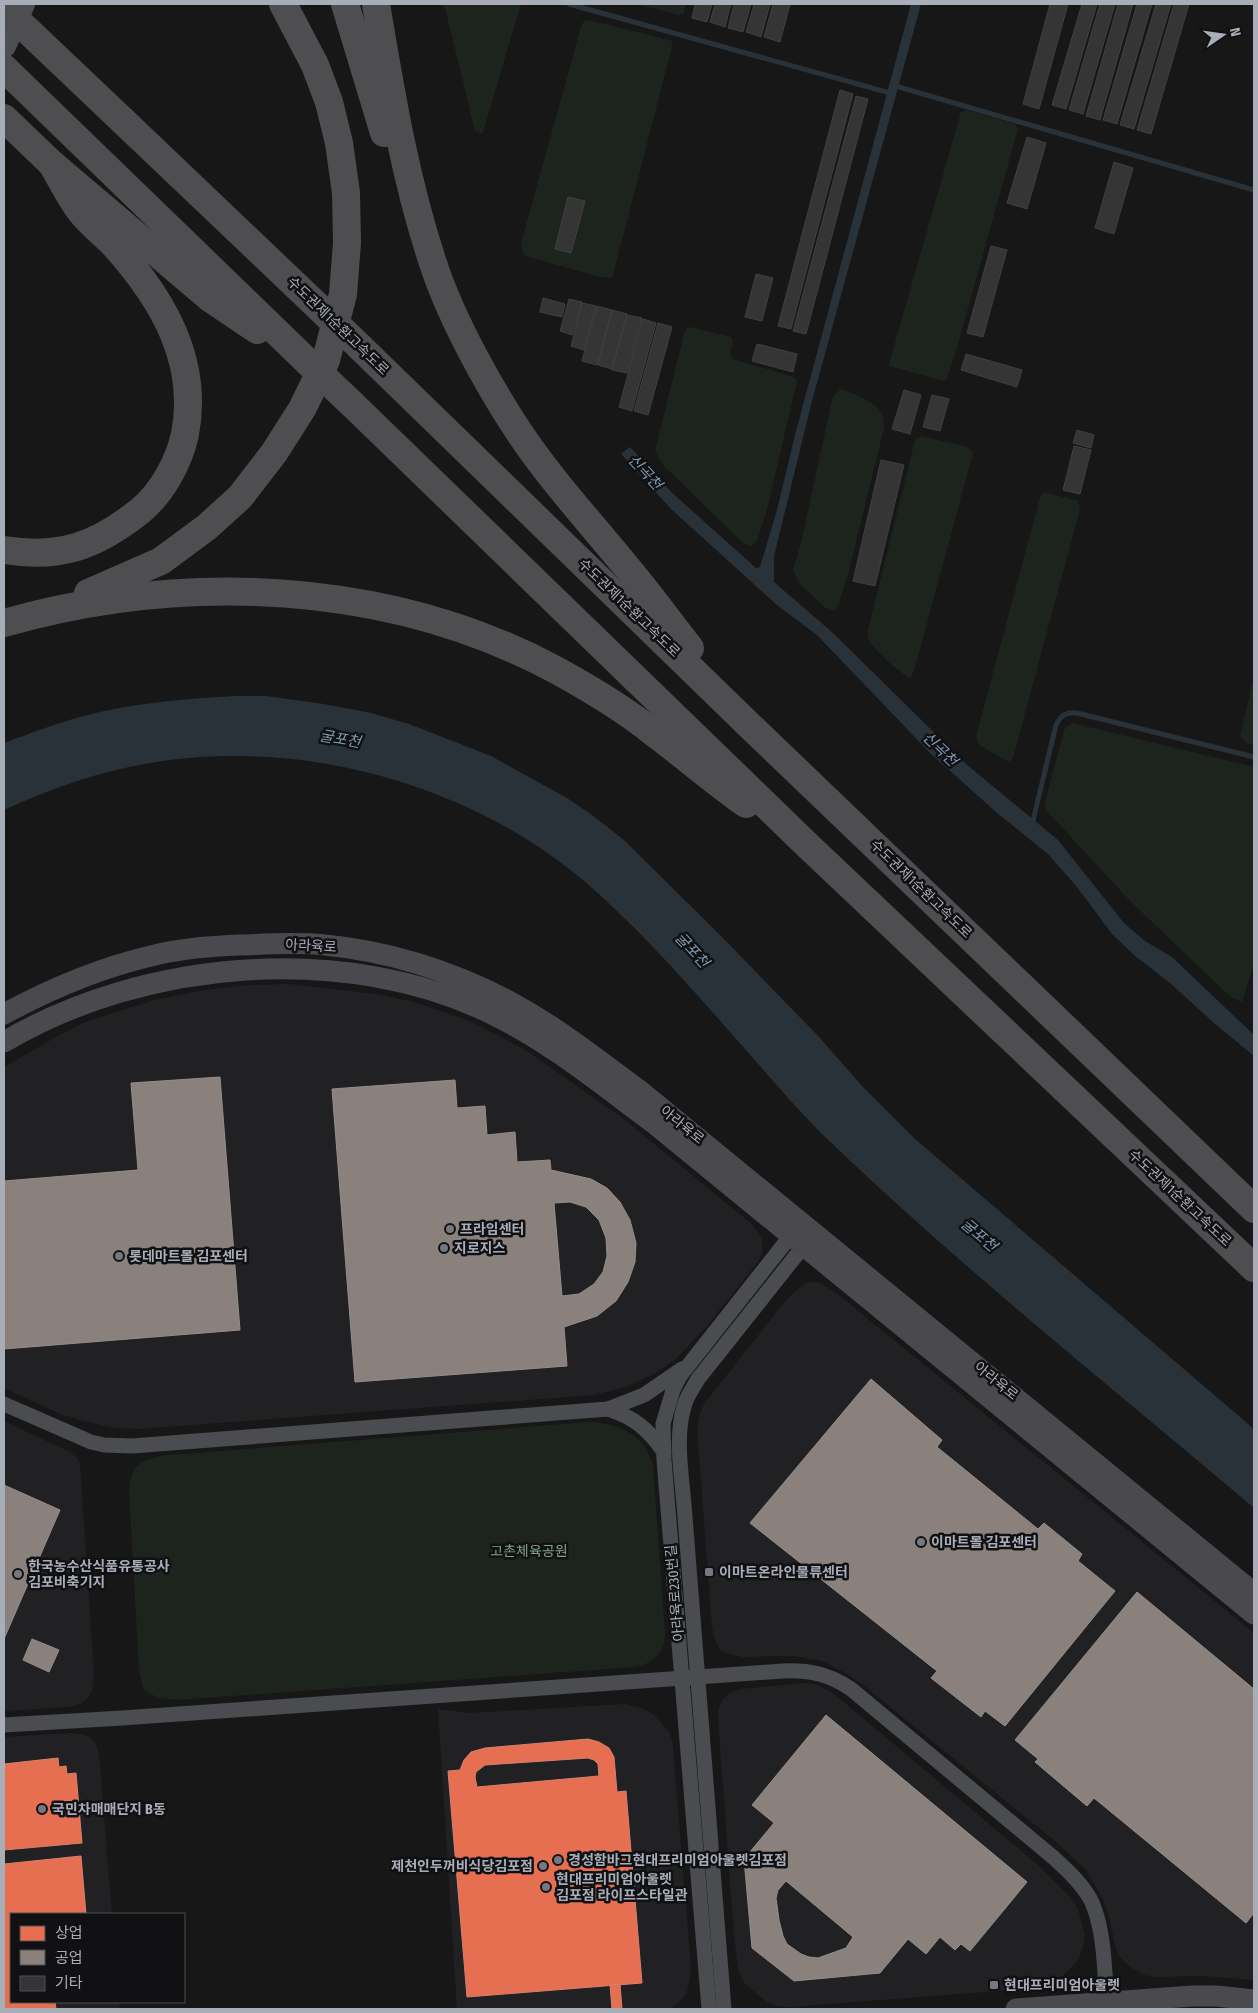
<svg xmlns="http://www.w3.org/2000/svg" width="1258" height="2013" font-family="'Fira Sans Condensed','Noto Sans KR',sans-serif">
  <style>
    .built { fill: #212123 }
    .green { fill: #1d241e }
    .water { fill: #2a3239 }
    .shops { fill: #e76f51; stroke: #d48270; fill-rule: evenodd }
    .industry { fill: #8a817c; stroke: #938e8e; fill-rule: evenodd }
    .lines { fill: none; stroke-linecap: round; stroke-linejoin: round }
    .stream { stroke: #2a3239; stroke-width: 5 }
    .building { fill: #353536; stroke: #3f4043 }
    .street { stroke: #4b4c50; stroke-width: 15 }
    .secondary { stroke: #4a4a4e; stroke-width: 21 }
    .primary { stroke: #4d4f52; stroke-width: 24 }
    .highway { stroke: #4e4e51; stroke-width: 28 }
    .highway-bridge { stroke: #4e4e51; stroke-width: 28 }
    .poi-dot { fill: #757880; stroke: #111113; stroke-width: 2 }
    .labels { text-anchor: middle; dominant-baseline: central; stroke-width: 5; stroke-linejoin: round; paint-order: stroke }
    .street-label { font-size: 14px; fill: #a8adb8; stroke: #111113 }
    .poi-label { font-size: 14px; font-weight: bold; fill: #a8adb8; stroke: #111113; text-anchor: start }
    .park-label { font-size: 14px; fill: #7fa381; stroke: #111113 }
    .water-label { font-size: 15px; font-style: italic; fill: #7f9bb3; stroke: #111113 }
  </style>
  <rect width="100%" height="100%" fill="#171717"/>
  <g class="built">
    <path d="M 289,984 L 376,994 L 414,1002 L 470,1021 L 524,1049 L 624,1119 L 753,1225 L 762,1239 L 762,1254 L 758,1262 L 707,1326 L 676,1359 L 654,1374 L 626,1387 L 594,1395 L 138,1429 L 114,1428 L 79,1420 L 58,1413 L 4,1388 L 4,1067 L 56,1037 L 88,1021 L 155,1000 L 204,990 L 249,985 Z"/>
    <path d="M 813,1282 L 821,1283 L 840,1296 L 1254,1633 L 1254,1980 L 1202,1976 L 1156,1977 L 1144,1975 L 1132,1968 L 1121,1958 L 1116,1949 L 1108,1914 L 1103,1899 L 1086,1870 L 1056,1842 L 868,1689 L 849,1675 L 822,1661 L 793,1656 L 742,1657 L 723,1652 L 719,1648 L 715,1640 L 712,1627 L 698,1442 L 698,1423 L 700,1413 L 704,1404 L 786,1300 L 805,1283 Z"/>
    <path d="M 4,1421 L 70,1452 L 77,1458 L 80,1465 L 94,1675 L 92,1692 L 87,1699 L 80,1704 L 69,1707 L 4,1711 Z"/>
    <path d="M 802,1683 L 815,1684 L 833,1693 L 1038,1865 L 1070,1897 L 1078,1909 L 1085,1935 L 1083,1948 L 1078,1960 L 1061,1978 L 1050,1985 L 1037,1988 L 790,2007 L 776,2006 L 767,2002 L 745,1984 L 739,1973 L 734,1937 L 718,1718 L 719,1708 L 723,1699 L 730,1693 L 741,1689 Z"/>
    <path d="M 625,1704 L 645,1709 L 655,1716 L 670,1733 L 673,1746 L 691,1970 L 687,1992 L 681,2001 L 670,2009 L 457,2009 L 438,1709 L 469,1713 Z"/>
    <path d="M 71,1733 L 82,1734 L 91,1738 L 96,1744 L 99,1754 L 112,1914 L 11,1914 L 11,2002 L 119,2002 L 120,2009 L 4,2009 L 4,1737 Z"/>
  </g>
  <g class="green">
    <path d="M 444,4 L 521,4 L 483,132 L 481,134 L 475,131 Z"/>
    <path d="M 637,4 L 686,4 L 683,14 L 679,15 Z"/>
    <path d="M 588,20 L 670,40 L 673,43 L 613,275 L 611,278 L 596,276 L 529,257 L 523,254 L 521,243 L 581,27 L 584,21 Z"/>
    <path d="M 966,110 L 1015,124 L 1018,129 L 958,344 L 947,379 L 943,381 L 890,366 L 889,364 L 961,112 Z"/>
    <path d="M 690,327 L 731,337 L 733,341 L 730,353 L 733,359 L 794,377 L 797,381 L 767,510 L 757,541 L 751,546 L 744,544 L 664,466 L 655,451 L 684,334 L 686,329 Z"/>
    <path d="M 840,389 C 846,390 852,393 859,396 C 874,404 885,409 884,428 L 849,571 L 838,606 L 834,610 L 826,608 L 800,584 L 793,570 L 801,543 L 830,409 L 833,397 Z"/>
    <path d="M 921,436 L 968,447 L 973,453 L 914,671 L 910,678 C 902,675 870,646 868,638 C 867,635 868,629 869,626 L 915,440 Z"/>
    <path d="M 1044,492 L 1078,501 L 1080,509 L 1013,758 L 1011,761 L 1007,761 L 979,745 L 976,736 L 1040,498 Z"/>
    <path d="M 1254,677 L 1254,745 L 1245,742 L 1240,736 Z"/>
    <path d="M 1073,723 L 1254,767 L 1254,963 L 1242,1002 L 1232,998 L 1131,902 L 1048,812 L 1045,807 L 1045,802 L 1062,738 C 1064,730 1065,725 1073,723 Z"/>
    <path d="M 588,1422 C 618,1423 644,1434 653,1465 L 665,1633 C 665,1653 655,1662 636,1667 L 191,1699 C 173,1700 158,1701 143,1689 L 139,1669 L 129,1491 C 130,1464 144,1458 169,1455 Z"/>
  </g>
  <g class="water">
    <path d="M 911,4 L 921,4 L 812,401 L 774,556 L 774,582 L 833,633 L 966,764 L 1058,840 L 1124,923 L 1145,941 L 1172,957 L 1254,1035 L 1254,1056 L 1214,1023 L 1170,983 L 1134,955 L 1112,934 L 1077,887 L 1049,855 L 996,812 L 930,753 L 818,636 L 777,605 L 671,509 L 621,454 L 630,447 L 670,491 L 756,568 L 760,567 L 777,510 L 796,431 Z"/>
    <path d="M 235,696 L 266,696 L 324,704 L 371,713 L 409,724 L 491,756 L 567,798 L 592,815 L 624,840 L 727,942 L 820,1038 L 862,1086 L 915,1139 L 1254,1429 L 1254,1508 C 1109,1385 959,1266 822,1134 C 800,1112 780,1089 760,1066 C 705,1004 652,941 590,886 C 466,778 280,731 120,769 C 81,778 41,793 4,810 L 4,743 C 29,734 54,724 80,717 C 130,703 183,699 235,696 Z"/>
  </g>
  <g class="shops">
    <path d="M 588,1739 L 599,1742 L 609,1748 L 614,1757 L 617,1792 L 626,1791 L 642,1983 L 467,1997 L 448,1771 L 460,1770 L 464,1760 L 471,1752 L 485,1748 ZM 588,1758 L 594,1760 L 598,1764 L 599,1776 L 477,1787 L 475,1777 L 476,1772 L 485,1765 Z"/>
    <path d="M 58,1758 L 59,1767 L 66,1766 L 67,1774 L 76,1773 L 82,1843 L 4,1850 L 4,1764 Z"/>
    <path d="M 81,1856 L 86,1914 L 11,1914 L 11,2002 L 55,2002 L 56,2009 L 4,2009 L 4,1864 Z"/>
    <path d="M 620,1984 L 622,2009 L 612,2009 L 610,1985 Z"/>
  </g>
  <g class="industry">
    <path d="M 220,1077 L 240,1330 L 4,1349 L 4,1181 L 138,1170 L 131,1083 Z"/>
    <path d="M 455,1080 L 457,1108 L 485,1106 L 487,1135 L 515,1132 L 517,1162 L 550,1160 L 551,1170 L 591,1179 L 607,1188 L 620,1202 L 630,1220 L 636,1243 L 635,1262 L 628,1282 L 616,1301 L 597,1316 L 564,1327 L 567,1366 L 355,1382 L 332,1089 ZM 570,1202 L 586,1207 L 599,1220 L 606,1238 L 607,1256 L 603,1272 L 594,1284 L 579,1294 L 562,1296 L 554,1203 Z"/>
    <path d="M 871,1379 L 942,1440 L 937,1447 L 1038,1529 L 1044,1523 L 1082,1554 L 1078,1561 L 1115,1591 L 1005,1726 L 985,1711 L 981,1717 L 931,1678 L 937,1671 L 750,1523 Z"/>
    <path d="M 4,1485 L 60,1510 L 4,1639 Z"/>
    <path d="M 1137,1592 L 1254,1689 L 1254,1913 L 1246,1923 L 1094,1798 L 1087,1806 L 1035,1762 L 1038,1759 L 1015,1740 Z"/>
    <path d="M 32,1639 L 59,1650 L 49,1672 L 23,1660 Z"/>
    <path d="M 826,1715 L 1027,1882 L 970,1951 L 961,1944 L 955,1950 L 940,1937 L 926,1954 L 908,1939 L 880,1973 L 794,1981 L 752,1948 L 744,1859 L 774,1823 L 752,1805 ZM 786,1881 L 853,1937 L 846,1948 L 818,1958 L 809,1957 L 801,1954 L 787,1944 L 783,1936 L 779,1920 L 776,1898 L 778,1890 Z"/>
  </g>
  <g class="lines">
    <g class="stream">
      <path d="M 569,4 L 890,93"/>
      <path d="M 892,85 L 1254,190"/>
      <path d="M 1032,825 L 1056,725 C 1061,715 1066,712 1077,713 L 1254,757"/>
    </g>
  </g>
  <g class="building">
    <path d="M 695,4 L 712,4 L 707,22 L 692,18 Z"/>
    <path d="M 715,4 L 731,4 L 725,27 L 710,22 Z"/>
    <path d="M 734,4 L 751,4 L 743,32 L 728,28 Z"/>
    <path d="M 754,4 L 770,4 L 761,37 L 746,32 Z"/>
    <path d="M 773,4 L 790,4 L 780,42 L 764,37 Z"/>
    <path d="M 1050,4 L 1068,4 L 1039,109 L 1023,104 Z"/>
    <path d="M 1082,4 L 1097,4 L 1066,109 L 1052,105 Z"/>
    <path d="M 1100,4 L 1115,4 L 1083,114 L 1069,110 Z"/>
    <path d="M 1118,4 L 1133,4 L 1100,120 L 1086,116 Z"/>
    <path d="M 1137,4 L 1152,4 L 1117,124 L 1103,120 Z"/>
    <path d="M 1156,4 L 1171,4 L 1134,129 L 1120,125 Z"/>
    <path d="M 1174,4 L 1189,4 L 1151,134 L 1137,130 Z"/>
    <path d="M 840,90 L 853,94 L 791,329 L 778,326 Z"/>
    <path d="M 856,96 L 868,99 L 806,334 L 793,331 Z"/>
    <path d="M 1027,137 L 1046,143 L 1027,209 L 1007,203 Z"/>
    <path d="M 1114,162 L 1133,168 L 1114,234 L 1095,228 Z"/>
    <path d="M 568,197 L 585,201 L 571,253 L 555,249 Z"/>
    <path d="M 991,246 L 1007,250 L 983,337 L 967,333 Z"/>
    <path d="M 756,274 L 773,278 L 762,321 L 745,317 Z"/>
    <path d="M 543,298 L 565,304 L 562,317 L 540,312 Z"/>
    <path d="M 569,299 L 582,302 L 572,335 L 560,331 Z"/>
    <path d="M 582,303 L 596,306 L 584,350 L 571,346 Z"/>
    <path d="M 597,306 L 612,310 L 597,365 L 582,361 Z"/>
    <path d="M 612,310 L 627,314 L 612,369 L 598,365 Z"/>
    <path d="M 627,315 L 642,318 L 627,373 L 612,370 Z"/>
    <path d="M 643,319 L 656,323 L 632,411 L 619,407 Z"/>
    <path d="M 658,323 L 672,327 L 648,415 L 634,411 Z"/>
    <path d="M 757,344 L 797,354 L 793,372 L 752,361 Z"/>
    <path d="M 966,354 L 1022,370 L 1017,387 L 961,370 Z"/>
    <path d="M 904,390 L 921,395 L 910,434 L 892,429 Z"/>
    <path d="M 932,395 L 949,399 L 940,431 L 923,427 Z"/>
    <path d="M 1077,430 L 1094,435 L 1091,448 L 1073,443 Z"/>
    <path d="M 1074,446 L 1091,450 L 1080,494 L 1063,490 Z"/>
    <path d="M 881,460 L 904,465 L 875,586 L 853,581 Z"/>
  </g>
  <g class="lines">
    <g class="street">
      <path d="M 4,1404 L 91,1442 L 104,1445 L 132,1446 L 608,1409 L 644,1395 L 682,1369"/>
      <path d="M 608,1409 C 634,1417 649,1430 664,1452"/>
      <path d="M 4,1725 L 122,1718 L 783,1671 C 810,1670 829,1674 851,1689 L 1054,1858 C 1067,1870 1079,1881 1088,1895 C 1105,1922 1105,1978 1107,2009"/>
      <path d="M 709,2009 L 664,1460 L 663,1424 L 673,1390 L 680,1376 L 796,1229"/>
      <path d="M 724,2009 L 685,1517 C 683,1483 674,1439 684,1407 C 686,1397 693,1388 698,1379 L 810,1238"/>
    </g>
    <g class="secondary">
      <path d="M 4,1014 C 52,988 102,967 155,955 C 183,948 213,946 241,945 C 269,944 297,942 325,945 C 387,951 450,971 505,999 C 553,1024 596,1058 639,1090 L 1254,1593"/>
      <path d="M 4,1042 C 144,959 346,942 494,1015 C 553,1044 603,1086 656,1125 L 1254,1614"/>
      <path d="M 1016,2009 L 1192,1996 L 1216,1996 L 1254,2000"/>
    </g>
    <path class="primary" d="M 4,46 L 23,4"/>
    <g class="highway">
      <path d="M 345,4 L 384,133"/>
      <path d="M 376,4 C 391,94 406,185 436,272 C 454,323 489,387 519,432 C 551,480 589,521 625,565 C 648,592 668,620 690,648"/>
      <path d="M 4,68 L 316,370"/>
      <path d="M 4,118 L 52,164 L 211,299 L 257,330"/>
      <path d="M 122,120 L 331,319"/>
      <path d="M 360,347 L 750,726 L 1254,1209"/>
      <path d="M 351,403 L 804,842 L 1254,1268"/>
      <path d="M 4,550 C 60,559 96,546 140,511 C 162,493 179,462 185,434 C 199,361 163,300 116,247 C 105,235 91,225 81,212 C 70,198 61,179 52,164"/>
      <path d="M 88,593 L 161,561 L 207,527 L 240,497 L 274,453 L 302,409 L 326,360 L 343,294 L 347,243 L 346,193 L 339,143 L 329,102 L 315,65 L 283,4"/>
      <path d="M 4,623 C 185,572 388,580 556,670 C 589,688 624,709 654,733 C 685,756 714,782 746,804"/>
    </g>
    <g class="highway-bridge">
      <path d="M 4,8 L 122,120"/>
      <path d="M 331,319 L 360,347"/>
      <path d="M 316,370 L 351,403"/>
    </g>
  </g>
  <g class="poi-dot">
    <circle cx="450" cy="1229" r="5"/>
    <circle cx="444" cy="1248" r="5"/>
    <circle cx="119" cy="1256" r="5"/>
    <circle cx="921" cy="1542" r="5"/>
    <rect x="704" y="1567" width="10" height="10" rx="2.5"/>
    <circle cx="18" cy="1574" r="5"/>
    <circle cx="42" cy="1809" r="5"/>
    <circle cx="558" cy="1860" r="5"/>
    <circle cx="543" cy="1866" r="5"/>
    <circle cx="546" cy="1887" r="5"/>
    <rect x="989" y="1980" width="10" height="10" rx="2.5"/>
  </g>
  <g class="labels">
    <g class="street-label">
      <text transform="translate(338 326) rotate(44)">수도권제1순환고속도로</text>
      <text transform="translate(629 608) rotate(44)">수도권제1순환고속도로</text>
      <text transform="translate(921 889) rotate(44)">수도권제1순환고속도로</text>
      <text transform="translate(311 946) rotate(3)">아라육로</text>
      <text transform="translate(682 1125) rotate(39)">아라육로</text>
      <text transform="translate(1180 1198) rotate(43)">수도권제1순환고속도로</text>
      <text transform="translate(996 1381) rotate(39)">아라육로</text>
      <text transform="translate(675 1593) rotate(-95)">아라육로230번길</text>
    </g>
    <g class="poi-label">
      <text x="460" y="1229">프라임센터</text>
      <text x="454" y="1248">지로지스</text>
      <text x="129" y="1256">롯데마트몰 김포센터</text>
      <text x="931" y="1542">이마트몰 김포센터</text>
      <text x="28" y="1566">한국농수산식품유통공사<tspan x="28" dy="16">김포비축기지</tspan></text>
      <text x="719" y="1572">이마트온라인물류센터</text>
      <text x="52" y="1809">국민차매매단지 B동</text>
      <text x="568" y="1860">경성함바그현대프리미엄아울렛김포점</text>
      <text x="533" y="1866" text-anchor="end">제천인두꺼비식당김포점</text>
      <text x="556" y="1879">현대프리미엄아울렛<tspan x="556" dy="16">김포점 라이프스타일관</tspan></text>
      <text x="1004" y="1985">현대프리미엄아울렛</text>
    </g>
    <g class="park-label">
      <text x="529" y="1551">고촌체육공원</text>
    </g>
    <g class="water-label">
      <text transform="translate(645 472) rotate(47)">신곡천</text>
      <text transform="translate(340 739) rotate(10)">굴포천</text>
      <text transform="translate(940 749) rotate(44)">신곡천</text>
      <text transform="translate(692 950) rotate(47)">굴포천</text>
      <text transform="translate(979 1235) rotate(40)">굴포천</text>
    </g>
  </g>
  <rect width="1258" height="2013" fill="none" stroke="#a8adb8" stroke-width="10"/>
  <rect x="10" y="1913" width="175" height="90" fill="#111113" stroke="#4d4f55"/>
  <rect x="20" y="1926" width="25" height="15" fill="#e76f51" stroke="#4d4f55"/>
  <text x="55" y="1938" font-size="15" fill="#a8adb8">상업</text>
  <rect x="20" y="1950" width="25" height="15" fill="#8a817c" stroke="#4d4f55"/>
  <text x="55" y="1963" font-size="15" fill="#a8adb8">공업</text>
  <rect x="20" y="1976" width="25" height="15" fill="#353536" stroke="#4d4f55"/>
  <text x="55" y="1988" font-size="15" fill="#a8adb8">기타</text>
  <g transform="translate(1223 35) rotate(77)" stroke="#111113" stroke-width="4" paint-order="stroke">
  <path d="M0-4L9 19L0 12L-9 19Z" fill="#a8adb8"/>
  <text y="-8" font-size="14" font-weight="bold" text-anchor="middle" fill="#a8adb8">N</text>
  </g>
</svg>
